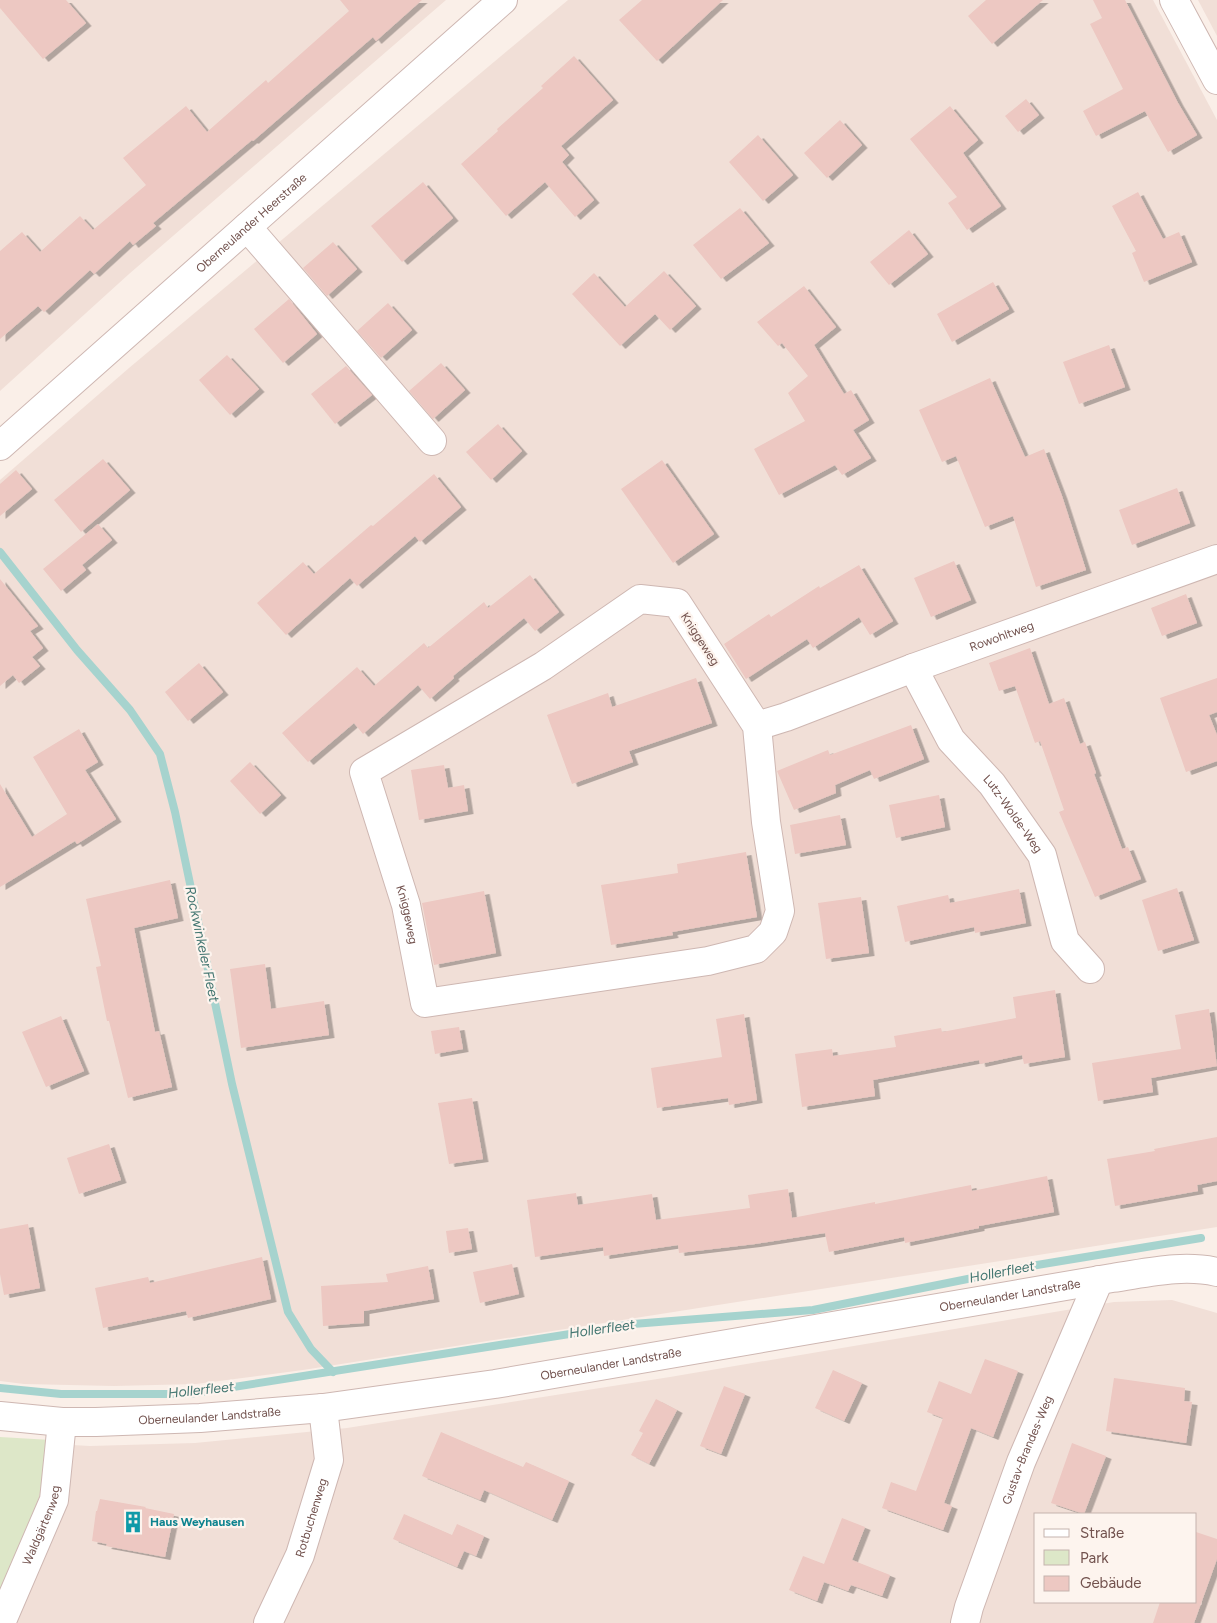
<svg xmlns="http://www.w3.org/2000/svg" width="1217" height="1623" font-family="Figtree,sans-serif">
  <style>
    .residential { fill: #f1dfd7; fill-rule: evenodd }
    .green { fill: #dde7c8 }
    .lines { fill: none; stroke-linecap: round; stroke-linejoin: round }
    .stream { stroke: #a6d3ce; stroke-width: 8 }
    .building { fill: #edc8c2; filter: url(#shadow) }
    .minor-casing { stroke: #ceb7b2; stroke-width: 30 }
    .minor { stroke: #fff; stroke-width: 28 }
    .labels { text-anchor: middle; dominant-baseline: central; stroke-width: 4.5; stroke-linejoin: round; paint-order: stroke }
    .street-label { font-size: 12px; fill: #72524e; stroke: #fdf4ee }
    .culture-label { font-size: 12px; font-weight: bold; fill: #0d838f; stroke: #fdf4ee; text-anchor: start }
    .water-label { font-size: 14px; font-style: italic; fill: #437671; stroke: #fdf4ee }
  </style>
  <defs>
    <filter id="shadow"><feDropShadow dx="5.5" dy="3" stdDeviation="0" flood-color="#0004"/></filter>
  </defs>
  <rect width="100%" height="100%" fill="#faefe8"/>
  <g class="residential">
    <path d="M 0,0 L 446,0 L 129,274 L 0,391 Z"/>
    <path d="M 568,0 L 1153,0 L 1217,120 L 1217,1227 L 303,1370 L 196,1384 L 114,1386 L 24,1384 L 0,1381 L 0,480 L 129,368 Z"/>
    <path d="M 1198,0 L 1217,0 L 1217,36 Z"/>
    <path d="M 1172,1300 L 1217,1313 L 1217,1623 L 0,1623 L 20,1442 L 90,1446 L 195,1443 L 347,1428 L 670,1377 L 1114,1302 ZM 1036,1514 L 1196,1514 L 1196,1602 L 1036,1602 Z"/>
  </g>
  <path class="green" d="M 0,1437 L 51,1440 L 39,1497 L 0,1595 Z"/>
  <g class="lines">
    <g class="stream">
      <path d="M 0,552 L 77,650 L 130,710 L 160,754 L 175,812 L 232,1084 L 288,1312 L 311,1349 L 333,1372"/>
      <path d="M 0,1388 L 61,1394 L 189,1394 L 633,1324 L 813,1310 L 1037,1265 L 1201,1238"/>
    </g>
  </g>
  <g class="building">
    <path d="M 0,0 L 66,0 L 86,23 L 43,59 L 0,8 Z"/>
    <path d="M 340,0 L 422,0 L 376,41 L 373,37 L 253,141 L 252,140 L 153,223 L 156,226 L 133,245 L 130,241 L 94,274 L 90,270 L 44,312 L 38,306 L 0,339 L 0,251 L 22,232 L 40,252 L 80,216 L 93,230 L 146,185 L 123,158 L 186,106 L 207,132 L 266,80 L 268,83 L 349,11 Z"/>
    <path d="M 642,0 L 723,0 L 657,61 L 619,20 Z"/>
    <path d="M 986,0 L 1043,0 L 992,44 L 968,16 Z"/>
    <path d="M 1093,0 L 1125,0 L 1178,103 L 1197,135 L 1168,152 L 1145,111 L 1096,136 L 1083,111 L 1123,89 L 1090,24 L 1102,18 Z"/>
    <path d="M 574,56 L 613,100 L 561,146 L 569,155 L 562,162 L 594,200 L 575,217 L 545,182 L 506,216 L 461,164 L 498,131 L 497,129 L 543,88 L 541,86 Z"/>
    <path d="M 1026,99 L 1039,115 L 1018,132 L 1005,116 Z"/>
    <path d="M 950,106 L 978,140 L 963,153 L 1001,206 L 967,230 L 948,203 L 957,197 L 910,139 Z"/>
    <path d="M 840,120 L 862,145 L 827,178 L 804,153 Z"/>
    <path d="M 758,135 L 793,175 L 763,201 L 729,162 Z"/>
    <path d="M 423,182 L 453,218 L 402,262 L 371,226 Z"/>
    <path d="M 1138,192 L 1163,239 L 1179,232 L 1192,262 L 1144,282 L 1132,253 L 1136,251 L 1112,206 Z"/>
    <path d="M 740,208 L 769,243 L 721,279 L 693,245 Z"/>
    <path d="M 909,230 L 928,254 L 889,285 L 870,262 Z"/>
    <path d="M 333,242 L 357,269 L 327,296 L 303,268 Z"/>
    <path d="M 664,271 L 696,306 L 670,330 L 655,314 L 620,346 L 572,294 L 594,273 L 625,307 Z"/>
    <path d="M 993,282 L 1009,309 L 952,342 L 937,314 Z"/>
    <path d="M 804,286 L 836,327 L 814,345 L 844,394 L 851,390 L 869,420 L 853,430 L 871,458 L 842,475 L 835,465 L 779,495 L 754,449 L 805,421 L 788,393 L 808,376 L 782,343 L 778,346 L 757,322 Z"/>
    <path d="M 289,299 L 317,334 L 283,363 L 254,329 Z"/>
    <path d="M 388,303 L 412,330 L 381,358 L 357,331 Z"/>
    <path d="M 1109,345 L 1125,387 L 1079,404 L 1063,362 Z"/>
    <path d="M 227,355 L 259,389 L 230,415 L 199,380 Z"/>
    <path d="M 441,363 L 465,390 L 433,419 L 409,391 Z"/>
    <path d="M 346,366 L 372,395 L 335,424 L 311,394 Z"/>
    <path d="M 990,378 L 1025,457 L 1044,449 L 1062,496 L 1086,570 L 1036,587 L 1013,516 L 985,527 L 956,456 L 942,462 L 919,410 Z"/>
    <path d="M 498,424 L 522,451 L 491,480 L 466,452 Z"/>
    <path d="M 103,459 L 130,490 L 81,532 L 54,500 Z"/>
    <path d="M 662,460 L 714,534 L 673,563 L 621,489 Z"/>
    <path d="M 16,470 L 32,489 L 0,516 L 0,484 Z"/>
    <path d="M 434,474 L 461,507 L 420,542 L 415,536 L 357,586 L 350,578 L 286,635 L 257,603 L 303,562 L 314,574 L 371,525 L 373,526 Z"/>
    <path d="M 1177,488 L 1190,523 L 1132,545 L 1119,510 Z"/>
    <path d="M 98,524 L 112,540 L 82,565 L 86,570 L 61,591 L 43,569 Z"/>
    <path d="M 954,561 L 971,600 L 931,617 L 914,578 Z"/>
    <path d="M 859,565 L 893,621 L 870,635 L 859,617 L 813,648 L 807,639 L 746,679 L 724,644 L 769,614 L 771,617 L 819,586 L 820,588 Z"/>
    <path d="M 530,575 L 559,612 L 535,631 L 524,618 L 453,676 L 454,678 L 430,699 L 418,685 L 363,734 L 354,723 L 308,762 L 282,733 L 357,667 L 374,686 L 424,643 L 428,648 L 484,602 L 488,608 Z"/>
    <path d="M 0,579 L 38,626 L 30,631 L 43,648 L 32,657 L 40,666 L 19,683 L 13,675 L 0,686 Z"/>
    <path d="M 1186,594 L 1197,623 L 1162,636 L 1151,608 Z"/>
    <path d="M 1030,648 L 1049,704 L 1064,698 L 1080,744 L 1085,742 L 1096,773 L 1094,774 L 1122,849 L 1128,847 L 1141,879 L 1095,897 L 1059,812 L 1064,810 L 1040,741 L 1035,743 L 1015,686 L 999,691 L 989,663 Z"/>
    <path d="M 199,663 L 223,692 L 188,721 L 165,692 Z"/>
    <path d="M 696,678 L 712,723 L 629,751 L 633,762 L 572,784 L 547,715 L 608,693 L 612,707 Z"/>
    <path d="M 1217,678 L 1217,712 L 1209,715 L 1217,735 L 1217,761 L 1186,772 L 1160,698 Z"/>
    <path d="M 911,725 L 924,759 L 874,779 L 870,770 L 835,785 L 836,793 L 794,810 L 777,771 L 828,750 L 830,755 Z"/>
    <path d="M 79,729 L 98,762 L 85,770 L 116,819 L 77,844 L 75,841 L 0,887 L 0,784 L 32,837 L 67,814 L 33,757 Z"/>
    <path d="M 250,762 L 281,795 L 260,814 L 230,781 Z"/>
    <path d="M 444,765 L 448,788 L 464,785 L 468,811 L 419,820 L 411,770 Z"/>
    <path d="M 939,795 L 945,827 L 896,838 L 889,805 Z"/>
    <path d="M 840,815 L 846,845 L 795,854 L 790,825 Z"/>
    <path d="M 746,852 L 757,917 L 672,932 L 673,935 L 611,945 L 601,885 L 678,873 L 677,864 Z"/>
    <path d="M 170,880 L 178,918 L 134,928 L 155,1032 L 159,1031 L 172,1087 L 128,1098 L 109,1021 L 107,1021 L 96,967 L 101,966 L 86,899 Z"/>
    <path d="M 1177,888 L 1194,940 L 1158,951 L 1142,900 Z"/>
    <path d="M 1019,889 L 1026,923 L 975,933 L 974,927 L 905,942 L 897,906 L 948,895 L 950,903 Z"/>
    <path d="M 484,891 L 496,953 L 434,965 L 422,903 Z"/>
    <path d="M 861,897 L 869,953 L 826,959 L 818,903 Z"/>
    <path d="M 265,964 L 271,1009 L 324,1001 L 329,1035 L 241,1048 L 230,969 Z"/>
    <path d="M 1055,990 L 1065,1057 L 1024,1064 L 1022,1055 L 980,1064 L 979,1060 L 873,1080 L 875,1096 L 802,1107 L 795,1054 L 832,1049 L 833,1056 L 896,1047 L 894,1036 L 941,1028 L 942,1032 L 1016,1018 L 1013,997 Z"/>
    <path d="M 1209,1009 L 1217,1066 L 1151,1078 L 1153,1092 L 1098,1101 L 1092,1063 L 1181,1049 L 1175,1015 Z"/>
    <path d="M 744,1014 L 757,1100 L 729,1105 L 728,1098 L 657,1108 L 651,1068 L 722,1057 L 716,1019 Z"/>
    <path d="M 61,1016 L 84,1071 L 46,1087 L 22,1032 Z"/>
    <path d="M 459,1027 L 463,1049 L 435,1054 L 431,1031 Z"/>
    <path d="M 472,1098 L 483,1159 L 449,1164 L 438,1103 Z"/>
    <path d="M 1217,1137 L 1217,1181 L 1197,1185 L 1198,1191 L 1115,1206 L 1107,1159 L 1155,1151 L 1154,1149 Z"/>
    <path d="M 109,1144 L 121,1180 L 79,1194 L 67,1158 Z"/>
    <path d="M 1047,1176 L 1054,1212 L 979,1226 L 979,1228 L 905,1243 L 904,1237 L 829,1252 L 825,1233 L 755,1244 L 679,1253 L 678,1245 L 604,1256 L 603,1247 L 535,1257 L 527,1200 L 576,1193 L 578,1205 L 652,1194 L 656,1220 L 750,1208 L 748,1195 L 788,1189 L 792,1218 L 875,1202 L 875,1204 L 971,1185 L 972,1191 Z"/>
    <path d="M 28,1224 L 40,1288 L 4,1295 L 0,1274 L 0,1229 Z"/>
    <path d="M 468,1228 L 472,1249 L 449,1253 L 446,1231 Z"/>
    <path d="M 262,1257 L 271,1299 L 188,1318 L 186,1311 L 103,1328 L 95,1288 L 148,1277 L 150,1283 Z"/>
    <path d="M 512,1264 L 519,1294 L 480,1303 L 473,1272 Z"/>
    <path d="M 428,1266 L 434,1299 L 364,1311 L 364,1323 L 323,1326 L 321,1286 L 388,1282 L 386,1274 Z"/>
    <path d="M 985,1359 L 1018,1371 L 993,1437 L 971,1428 L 944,1503 L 952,1506 L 943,1530 L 882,1508 L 891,1482 L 916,1491 L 943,1418 L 927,1412 L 939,1381 L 971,1394 Z"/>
    <path d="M 833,1370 L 862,1383 L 844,1421 L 815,1408 Z"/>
    <path d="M 1114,1378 L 1185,1388 L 1184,1401 L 1192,1402 L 1186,1443 L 1106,1431 Z"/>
    <path d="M 724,1386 L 745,1394 L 721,1454 L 700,1446 Z"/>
    <path d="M 656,1399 L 677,1410 L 649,1464 L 631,1455 L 643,1433 L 639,1431 Z"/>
    <path d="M 441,1432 L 523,1467 L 526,1462 L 569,1481 L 552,1520 L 484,1490 L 480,1500 L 422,1476 Z"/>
    <path d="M 1072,1443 L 1106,1456 L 1084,1514 L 1051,1503 Z"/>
    <path d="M 100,1499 L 146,1507 L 145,1508 L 174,1514 L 165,1557 L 106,1546 L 107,1544 L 92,1541 L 96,1511 L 97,1511 Z"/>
    <path d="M 404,1514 L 452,1535 L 457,1524 L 484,1536 L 476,1556 L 464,1551 L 457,1567 L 393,1539 Z"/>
    <path d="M 842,1518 L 865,1527 L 852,1560 L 890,1575 L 882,1596 L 851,1585 L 848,1591 L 824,1582 L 817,1601 L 789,1590 L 803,1556 L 824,1564 Z"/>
    <path d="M 1196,1532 L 1217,1539 L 1217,1559 L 1194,1623 L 1153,1623 L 1160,1602 L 1196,1602 Z"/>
  </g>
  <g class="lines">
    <g class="minor-casing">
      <g id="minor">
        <path d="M 1174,0 L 1217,80"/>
        <path d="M 247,227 L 432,441"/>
        <path id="s1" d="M 0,446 L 503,0"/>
        <path id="s2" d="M 913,668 L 951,740 L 992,784 L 1042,855 L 1065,941 L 1090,969"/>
        <path id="s3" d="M 757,726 L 677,603 L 640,599 L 543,666 L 364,772 L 406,905 L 425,1003 L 708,961 L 756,949 L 773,932 L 780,911 L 766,822 L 757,726 L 786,717 L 913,668 L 1217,559"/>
        <path id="s4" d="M 0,1416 L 62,1422 L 96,1422 L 200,1418 L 323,1408 L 495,1384 L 1112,1278 C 1147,1273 1182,1264 1217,1272"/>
        <path id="s5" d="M 1,1623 L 54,1500 L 62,1422"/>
        <path id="s6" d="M 268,1623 L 300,1555 L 329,1460 L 323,1408"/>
        <path id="s7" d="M 965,1623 L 969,1607 L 1021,1462 L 1099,1280"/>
      </g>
    </g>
    <use href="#minor" class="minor"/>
  </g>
  <defs>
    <g id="building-bare" transform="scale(1.725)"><path d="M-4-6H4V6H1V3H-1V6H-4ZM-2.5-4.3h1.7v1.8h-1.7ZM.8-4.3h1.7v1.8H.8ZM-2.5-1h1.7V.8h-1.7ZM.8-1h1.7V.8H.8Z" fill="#0f9aa8" stroke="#fdf4ee" stroke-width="2.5" paint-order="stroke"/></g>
  </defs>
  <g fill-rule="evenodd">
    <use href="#building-bare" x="133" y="1522"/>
  </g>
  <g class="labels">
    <g class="street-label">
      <text stroke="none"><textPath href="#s1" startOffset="336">Oberneulander Heerstraße</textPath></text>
      <text stroke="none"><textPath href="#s3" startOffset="1578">Rowohltweg</textPath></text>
      <text transform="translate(700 639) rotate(57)">Kniggeweg</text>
      <text stroke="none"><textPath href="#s2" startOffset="178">Lutz-Wolde-Weg</textPath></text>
      <text stroke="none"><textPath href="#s3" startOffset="659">Kniggeweg</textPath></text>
      <text stroke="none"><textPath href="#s4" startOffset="1020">Oberneulander Landstraße</textPath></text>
      <text stroke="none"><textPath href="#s4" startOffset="615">Oberneulander Landstraße</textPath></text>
      <text stroke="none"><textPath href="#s4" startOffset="210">Oberneulander Landstraße</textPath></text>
      <text stroke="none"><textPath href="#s7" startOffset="184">Gustav-Brandes-Weg</textPath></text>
      <text stroke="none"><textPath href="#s6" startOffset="114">Rotbuchenweg</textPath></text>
      <text stroke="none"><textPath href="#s5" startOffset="106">Waldgärtenweg</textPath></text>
    </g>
    <g class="culture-label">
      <text x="150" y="1522">Haus Weyhausen</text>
    </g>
    <g class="water-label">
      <text transform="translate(202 944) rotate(78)">Rockwinkeler Fleet</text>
      <text transform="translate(1002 1272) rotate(-11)">Hollerfleet</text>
      <text transform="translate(602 1329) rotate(-8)">Hollerfleet</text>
      <text transform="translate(201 1390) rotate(-6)">Hollerfleet</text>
    </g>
  </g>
  <rect x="1034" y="1513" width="162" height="90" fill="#fdf4ee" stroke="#c5b3ae"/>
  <rect x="1044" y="1529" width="25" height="8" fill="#ffffff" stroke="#c5b3ae"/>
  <text x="1080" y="1538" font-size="15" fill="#72524e">Straße</text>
  <rect x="1044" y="1550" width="25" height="15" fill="#dde7c8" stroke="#c5b3ae"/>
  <text x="1080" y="1563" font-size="15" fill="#72524e">Park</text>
  <rect x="1044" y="1576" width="25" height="15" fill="#edc8c2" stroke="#c5b3ae"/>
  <text x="1080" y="1588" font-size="15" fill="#72524e">Gebäude</text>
</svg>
